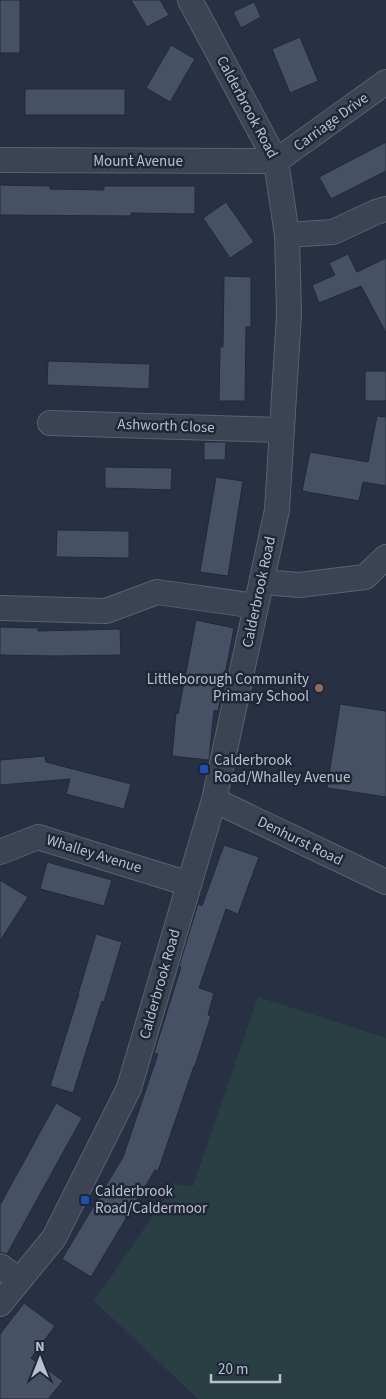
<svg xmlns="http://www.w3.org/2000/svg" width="386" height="1399" font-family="'Source Sans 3',sans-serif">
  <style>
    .green { fill: #293f44 }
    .building { fill: #465165; stroke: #222a3a }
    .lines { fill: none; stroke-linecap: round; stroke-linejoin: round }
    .minor-casing { stroke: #5a6170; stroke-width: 26 }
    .minor { stroke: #3c4353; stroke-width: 24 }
    .education-dot { fill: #8d6e63; stroke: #202838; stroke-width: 2 }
    .transit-dot { fill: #1a4fb4; stroke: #202838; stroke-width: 2 }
    .labels { text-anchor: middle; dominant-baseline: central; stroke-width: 5; stroke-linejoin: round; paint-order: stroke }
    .street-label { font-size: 15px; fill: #b9bfcd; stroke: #202838 }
    .poi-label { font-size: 15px; fill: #b9bfcd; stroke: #202838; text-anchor: start }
  </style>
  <rect width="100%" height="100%" fill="#273143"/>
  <path class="green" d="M 258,997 L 386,1038 L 386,1399 L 198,1399 L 94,1301 L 175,1184 L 193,1186 Z"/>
  <g class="building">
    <rect x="0" y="0" width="20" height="53"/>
    <path d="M 131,0 L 160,0 L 169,15 L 147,27 Z"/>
    <path d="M 254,2 L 261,17 L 241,28 L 233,12 Z"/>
    <path d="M 300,37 L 318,81 L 290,93 L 272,49 Z"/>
    <path d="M 171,45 L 195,59 L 170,102 L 146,88 Z"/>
    <rect x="25" y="89" width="100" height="26"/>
    <path d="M 386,142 L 386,171 L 331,199 L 319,177 Z"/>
    <path d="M 0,185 L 50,186 L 50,189 L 104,190 L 104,186 L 195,186 L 195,214 L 131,213 L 131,216 L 0,215 Z"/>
    <path d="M 226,202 L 254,242 L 230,258 L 203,218 Z"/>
    <path d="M 348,254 L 357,272 L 386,258 L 386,333 L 361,286 L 319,303 L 312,285 L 335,275 L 329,263 Z"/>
    <path d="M 224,276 L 251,277 L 251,327 L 246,327 L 245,401 L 219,401 L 220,347 L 223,347 Z"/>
    <path d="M 48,361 L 150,364 L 149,389 L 47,385 Z"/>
    <rect x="365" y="371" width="21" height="30"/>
    <path d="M 377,416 L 386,417 L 386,486 L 363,482 L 359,501 L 302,491 L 310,452 L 368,462 Z"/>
    <path d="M 204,442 L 226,442 L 225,460 L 204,460 Z"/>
    <path d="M 105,467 L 172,468 L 171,490 L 105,488 Z"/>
    <path d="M 216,477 L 243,481 L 228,576 L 200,572 Z"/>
    <path d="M 57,530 L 129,531 L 129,558 L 56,557 Z"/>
    <path d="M 196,620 L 234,628 L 218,711 L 214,710 L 209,760 L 172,756 L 176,713 L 178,714 Z"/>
    <path d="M 0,627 L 38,628 L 38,631 L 120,629 L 121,655 L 55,656 L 0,655 Z"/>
    <path d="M 340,704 L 386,711 L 386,797 L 327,788 Z"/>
    <path d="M 45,756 L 46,762 L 131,784 L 124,809 L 66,794 L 70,779 L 0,785 L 0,760 Z"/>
    <path d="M 224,845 L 259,857 L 238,914 L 226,909 L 199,988 L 214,993 L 208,1015 L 211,1016 L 195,1066 L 194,1066 L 158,1171 L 155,1170 L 91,1277 L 62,1259 L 123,1157 L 158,1054 L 154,1053 L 181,967 L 179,966 L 198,904 L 202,906 Z"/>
    <path d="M 47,862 L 112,880 L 104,906 L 40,889 Z"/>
    <path d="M 0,880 L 28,897 L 0,941 Z"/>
    <path d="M 96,934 L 122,942 L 104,1002 L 102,1001 L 73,1093 L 50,1086 L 79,994 L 78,994 Z"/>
    <path d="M 56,1103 L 82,1118 L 7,1254 L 0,1252 L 0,1205 Z"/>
    <path d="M 24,1303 L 55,1326 L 31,1358 L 63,1381 L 48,1399 L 0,1399 L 0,1334 Z"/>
  </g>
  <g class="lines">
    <g class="minor-casing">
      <g id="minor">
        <path d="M 0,160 L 276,161"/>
        <path d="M 276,161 L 386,82"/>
        <path d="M 287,235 L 333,232 L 376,212 L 386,209"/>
        <path d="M 50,423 L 282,430"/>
        <path d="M 262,579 L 275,583 L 299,585 L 365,577 L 386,557"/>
        <path d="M 0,608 L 106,611 L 157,592 L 256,606"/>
        <path d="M 214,800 L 386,882"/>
        <path d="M 0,852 L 38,837 L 189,884"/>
        <path d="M 0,1266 L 19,1280"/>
        <path d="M 0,1304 L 54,1238 L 129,1088 L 214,800 L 277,510 L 289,314 L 287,235 L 276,161 L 190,0"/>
      </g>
    </g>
    <use href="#minor" class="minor"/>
  </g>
  <circle class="education-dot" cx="319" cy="688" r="5"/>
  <g class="transit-dot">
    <rect x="199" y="764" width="10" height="10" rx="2.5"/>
    <rect x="80" y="1195" width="10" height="10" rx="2.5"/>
  </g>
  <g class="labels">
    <g class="street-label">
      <text transform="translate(247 107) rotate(62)">Calderbrook Road</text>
      <text transform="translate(331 122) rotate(-36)">Carriage Drive</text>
      <text x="138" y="161">Mount Avenue</text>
      <text transform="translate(166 426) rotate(2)">Ashworth Close</text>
      <text transform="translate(259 592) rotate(-78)">Calderbrook Road</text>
      <text transform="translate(300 841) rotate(26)">Denhurst Road</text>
      <text transform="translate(94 854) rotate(17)">Whalley Avenue</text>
      <text transform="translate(160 984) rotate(-74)">Calderbrook Road</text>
    </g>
    <g class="poi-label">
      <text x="309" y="679" text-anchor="end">Littleborough Community<tspan x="309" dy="17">Primary School</tspan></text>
      <text x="214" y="760">Calderbrook<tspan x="214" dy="17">Road/Whalley Avenue</tspan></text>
      <text x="95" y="1191">Calderbrook<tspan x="95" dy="17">Road/Caldermoor</tspan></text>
    </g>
  </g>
  <g transform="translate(40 1359)" stroke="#202838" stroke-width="4" paint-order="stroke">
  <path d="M0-4L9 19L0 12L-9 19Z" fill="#b9bfcd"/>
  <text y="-8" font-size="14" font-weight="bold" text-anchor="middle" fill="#b9bfcd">N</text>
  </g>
  <path d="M211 1374v8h69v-8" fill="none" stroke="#b9bfcd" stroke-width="2.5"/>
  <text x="218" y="1374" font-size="15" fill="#b9bfcd" stroke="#202838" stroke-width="4" paint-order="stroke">20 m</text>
</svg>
